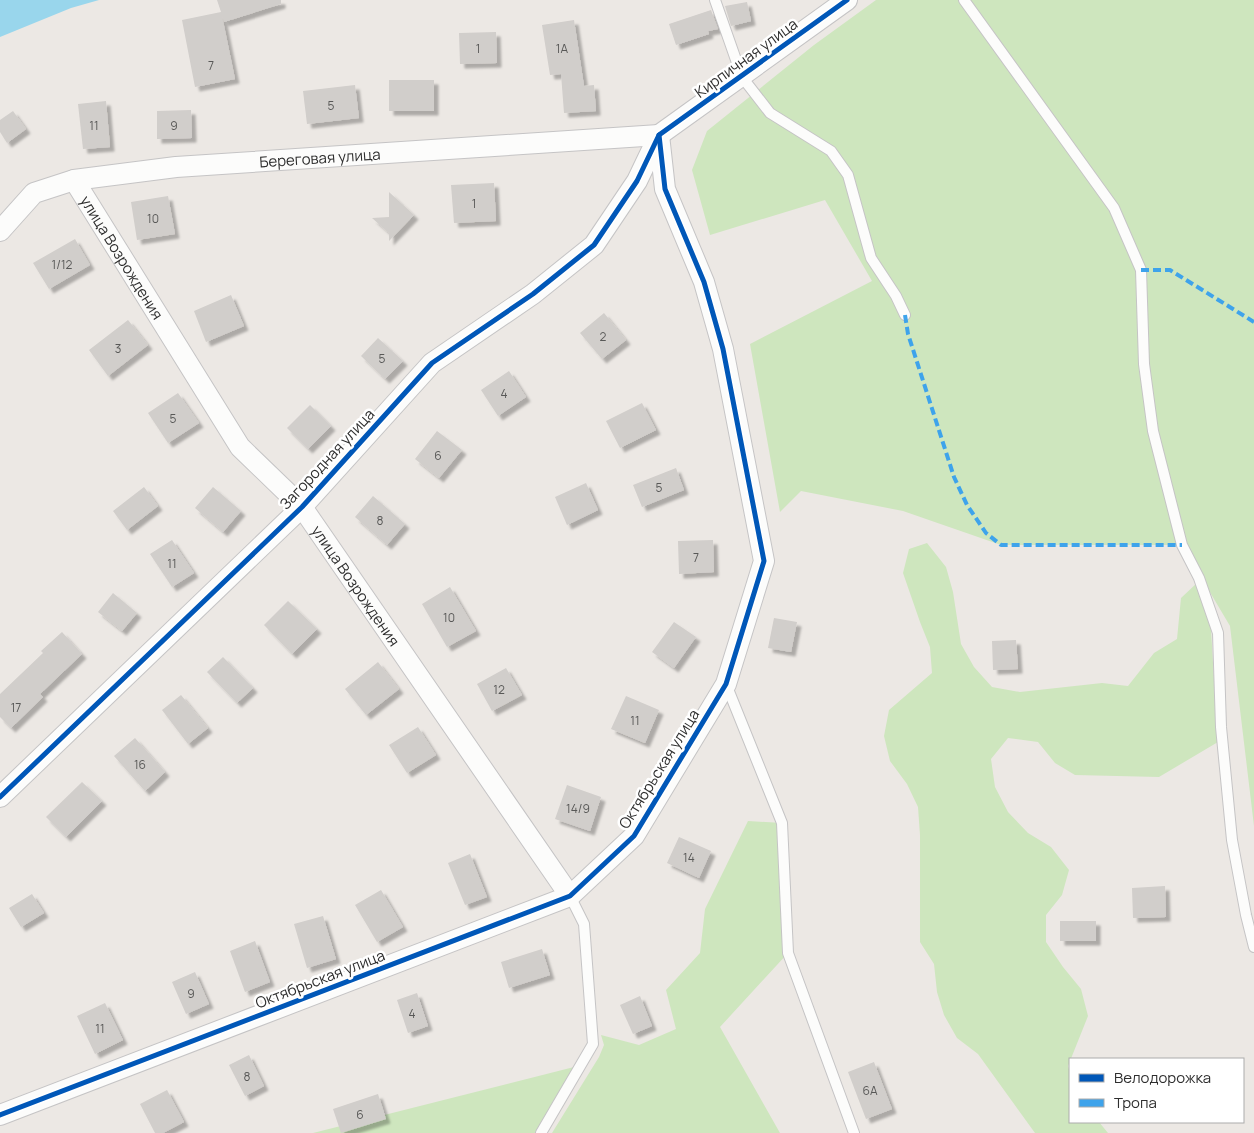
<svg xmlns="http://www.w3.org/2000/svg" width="1254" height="1133" font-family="Manrope,sans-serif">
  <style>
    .green { fill: #cee6be }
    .water { fill: #99d6ec }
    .building { fill: #d1cecb; filter: url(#shadow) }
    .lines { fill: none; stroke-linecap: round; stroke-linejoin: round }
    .service-casing { stroke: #c5c4c5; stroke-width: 12 }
    .minor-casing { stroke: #c5c4c5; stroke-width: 22 }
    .service { stroke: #fcfcfb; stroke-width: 10 }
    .minor { stroke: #fcfcfb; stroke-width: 20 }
    .quiet { stroke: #3ea3eb; stroke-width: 4; stroke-dasharray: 8 4; stroke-linecap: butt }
    .cycleway-casing { stroke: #fff; stroke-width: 8 }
    .cycleway { stroke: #0057b8; stroke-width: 5 }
    .labels { text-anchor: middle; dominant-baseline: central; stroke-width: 5; stroke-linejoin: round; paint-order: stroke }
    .number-label { font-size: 12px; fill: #585857 }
    .street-label { font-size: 15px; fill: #2e2e2e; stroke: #fff }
  </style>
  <defs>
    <filter id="shadow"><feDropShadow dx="4.5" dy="4.5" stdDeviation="1" flood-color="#0004"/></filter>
  </defs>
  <rect width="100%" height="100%" fill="#ece8e4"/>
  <g class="green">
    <path d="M 876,0 L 1254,0 L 1254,826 L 1230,626 L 1182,545 L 1001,545 L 903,511 L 801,491 L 780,512 L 750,344 L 872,281 L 825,200 L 710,235 L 692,170 L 707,131 L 814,45 Z"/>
    <path d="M 927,543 L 946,567 L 953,592 L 961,644 L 974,667 L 992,687 L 1020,692 L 1102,683 L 1128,686 L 1154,653 L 1177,639 L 1181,598 L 1198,582 L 1211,630 L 1218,742 L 1159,777 L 1075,775 L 1055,763 L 1038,742 L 1008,738 L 991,759 L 995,787 L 1008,812 L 1028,833 L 1051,847 L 1069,870 L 1062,895 L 1046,915 L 1046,942 L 1063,967 L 1081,989 L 1088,1016 L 1068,1066 L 1070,1073 L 1070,1122 L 1099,1122 L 1108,1133 L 1035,1133 L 978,1054 L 957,1038 L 944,1015 L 937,992 L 934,964 L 920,942 L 920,835 L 918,807 L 907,784 L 890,761 L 884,736 L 889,710 L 932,673 L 930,647 L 920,622 L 903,573 L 909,549 Z"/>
    <path d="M 748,821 L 782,823 L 788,953 L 720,1027 L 780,1133 L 552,1133 L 599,1057 L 604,1045 L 601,1035 L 639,1045 L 676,1029 L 666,990 L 700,953 L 705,909 Z"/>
    <path d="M 574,1067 L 535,1133 L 313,1133 Z"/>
  </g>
  <path class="water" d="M 0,0 L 99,0 L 71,8 L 0,37 Z"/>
  <g class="building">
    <path d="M 217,0 L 281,0 L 281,4 L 224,22 L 222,16 L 235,79 L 195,87 L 182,20 L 221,12 Z"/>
    <path d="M 747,2 L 751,21 L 731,26 L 725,6 Z"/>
    <path d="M 711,10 L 718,29 L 708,31 L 709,34 L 676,45 L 669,24 Z"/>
    <path d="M 574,20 L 584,86 L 594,85 L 596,111 L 564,113 L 561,74 L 550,75 L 542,25 Z"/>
    <path d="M 496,32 L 497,63 L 460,64 L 459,33 Z"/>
    <rect x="389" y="80" width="45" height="31"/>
    <path d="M 355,85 L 359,118 L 307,124 L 303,91 Z"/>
    <path d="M 106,101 L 110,147 L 83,149 L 78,104 Z"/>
    <path d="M 191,110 L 192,138 L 157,139 L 157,111 Z"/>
    <path d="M 13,111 L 26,129 L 7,143 L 0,132 L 0,120 Z"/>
    <path d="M 494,183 L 496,221 L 454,223 L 451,185 Z"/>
    <path d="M 389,192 L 414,215 L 389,241 L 389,233 L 372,218 L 389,217 Z"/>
    <path d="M 168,196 L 175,234 L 137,240 L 131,202 Z"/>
    <path d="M 75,239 L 90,265 L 49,289 L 33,263 Z"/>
    <path d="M 231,295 L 244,326 L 206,342 L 194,311 Z"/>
    <path d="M 604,313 L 626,340 L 602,359 L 580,333 Z"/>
    <path d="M 128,320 L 148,345 L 108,376 L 89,350 Z"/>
    <path d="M 378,338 L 403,361 L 385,379 L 361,356 Z"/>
    <path d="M 509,371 L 526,397 L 498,416 L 481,390 Z"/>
    <path d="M 178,393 L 199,423 L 168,443 L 148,413 Z"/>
    <path d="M 642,403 L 656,430 L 620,448 L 606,421 Z"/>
    <path d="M 310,405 L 331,426 L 308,449 L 287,428 Z"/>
    <path d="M 437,431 L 462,450 L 439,478 L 415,459 Z"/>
    <path d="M 676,468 L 684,490 L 642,507 L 633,485 Z"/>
    <path d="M 586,483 L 598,510 L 567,525 L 555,497 Z"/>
    <path d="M 144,487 L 158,506 L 127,530 L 113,511 Z"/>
    <path d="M 213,487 L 241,511 L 223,532 L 195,508 Z"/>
    <path d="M 373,496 L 405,524 L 387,545 L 355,517 Z"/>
    <path d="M 172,540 L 194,573 L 172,587 L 150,554 Z"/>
    <path d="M 713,540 L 714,572 L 679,574 L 678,541 Z"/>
    <path d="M 450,587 L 476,631 L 447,647 L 422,604 Z"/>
    <path d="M 113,593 L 137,613 L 122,631 L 98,612 Z"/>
    <path d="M 288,601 L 317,629 L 292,654 L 264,625 Z"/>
    <path d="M 774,618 L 797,622 L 791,652 L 768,648 Z"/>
    <path d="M 674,622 L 696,637 L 674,668 L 652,652 Z"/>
    <path d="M 62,632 L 82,654 L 40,694 L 43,697 L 11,728 L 0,717 L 0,694 L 43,653 L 41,651 Z"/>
    <path d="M 1016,640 L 1018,669 L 993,670 L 992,641 Z"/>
    <path d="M 223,657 L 253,688 L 237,703 L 207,672 Z"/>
    <path d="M 378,662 L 399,689 L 366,715 L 345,689 Z"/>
    <path d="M 506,668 L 522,695 L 492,711 L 477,684 Z"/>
    <path d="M 181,695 L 208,728 L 188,744 L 162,710 Z"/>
    <path d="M 626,696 L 659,710 L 645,743 L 611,729 Z"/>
    <path d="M 418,727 L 436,755 L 407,773 L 389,745 Z"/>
    <path d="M 135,738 L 165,772 L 145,791 L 114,756 Z"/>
    <path d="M 82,782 L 102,801 L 66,837 L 46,817 Z"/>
    <path d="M 567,785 L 601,797 L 590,831 L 555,819 Z"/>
    <path d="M 679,837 L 711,851 L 699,878 L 667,863 Z"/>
    <path d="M 470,854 L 487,897 L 465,905 L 448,863 Z"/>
    <path d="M 1165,886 L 1166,917 L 1133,918 L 1132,888 Z"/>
    <path d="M 381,890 L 403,927 L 377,942 L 355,905 Z"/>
    <path d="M 32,894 L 44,913 L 21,927 L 9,908 Z"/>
    <path d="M 323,916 L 336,959 L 307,968 L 294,924 Z"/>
    <rect x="1060" y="921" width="36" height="20"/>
    <path d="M 255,941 L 270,982 L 245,992 L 230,951 Z"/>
    <path d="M 542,949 L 550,975 L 509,988 L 501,962 Z"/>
    <path d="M 195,972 L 209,1004 L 186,1014 L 172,982 Z"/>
    <path d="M 417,993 L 428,1026 L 408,1033 L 397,1000 Z"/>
    <path d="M 640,996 L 652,1026 L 633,1034 L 620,1005 Z"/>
    <path d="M 105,1003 L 123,1040 L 95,1054 L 77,1016 Z"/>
    <path d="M 249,1055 L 264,1086 L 245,1096 L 229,1065 Z"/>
    <path d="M 874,1062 L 892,1109 L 866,1119 L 848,1072 Z"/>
    <path d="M 167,1090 L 184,1122 L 163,1133 L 155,1133 L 140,1104 Z"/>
    <path d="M 378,1094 L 386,1119 L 341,1133 L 333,1109 Z"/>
  </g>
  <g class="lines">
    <g class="service-casing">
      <g id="service">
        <path d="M 715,0 L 742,77 L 770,113 L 831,151 L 848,175 L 871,258 L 896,296 L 905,315"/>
        <path d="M 964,0 L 1114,208 L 1141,270 L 1144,364 L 1153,431 L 1182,545 L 1199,578 L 1218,633 L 1221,727 L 1232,840 L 1246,915 L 1254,947"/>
        <path d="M 726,684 L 782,823 L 788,953 L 854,1133"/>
        <path d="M 541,1133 L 593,1044 L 584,924 L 570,896"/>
      </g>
    </g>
    <g class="minor-casing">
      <g id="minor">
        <path id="s1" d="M 74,180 L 240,447 L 302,507 L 570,896"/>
        <path id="s2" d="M 0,231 L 34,193 L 74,180 L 176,167 L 659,135"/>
        <path d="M 0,797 L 302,507 L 432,363 L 533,294 L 594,245 L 637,181 L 659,135 L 847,0"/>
        <path d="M 0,1115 L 570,896 L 634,836 L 726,684 L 764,561 L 723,349 L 704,282 L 665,189 L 659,135"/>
      </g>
    </g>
    <use href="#service" class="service"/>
    <use href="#minor" class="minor"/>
    <g class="quiet">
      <path d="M 1141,270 L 1170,270 L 1254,322"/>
      <path d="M 905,315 L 908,334 L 954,477 L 967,505 L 986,533 L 1001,545 L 1182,545"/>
    </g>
    <g class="cycleway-casing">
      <g id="cycleway">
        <path d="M 0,797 L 302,507 L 432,363 L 533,294 L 594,245 L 637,181 L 659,135 L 847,0"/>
        <path d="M 0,1115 L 570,896 L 634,836 L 726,684 L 764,561 L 723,349 L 704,282 L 665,189 L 659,135"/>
      </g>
    </g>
    <use href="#cycleway" class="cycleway"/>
  </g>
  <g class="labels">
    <g class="number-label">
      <text x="478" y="48">1</text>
      <text x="562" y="48">1А</text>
      <text x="211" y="65">7</text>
      <text x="331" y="105">5</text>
      <text x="94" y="125">11</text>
      <text x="174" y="125">9</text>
      <text x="474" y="203">1</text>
      <text x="153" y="218">10</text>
      <text x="62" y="264">1/12</text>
      <text x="603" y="336">2</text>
      <text x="118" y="348">3</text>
      <text x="382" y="358">5</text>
      <text x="504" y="393">4</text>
      <text x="173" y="418">5</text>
      <text x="438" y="455">6</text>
      <text x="659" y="487">5</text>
      <text x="380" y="520">8</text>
      <text x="696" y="557">7</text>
      <text x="172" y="563">11</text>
      <text x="449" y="617">10</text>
      <text x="499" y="689">12</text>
      <text x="16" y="707">17</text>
      <text x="635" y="720">11</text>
      <text x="140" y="764">16</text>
      <text x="578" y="808">14/9</text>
      <text x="689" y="857">14</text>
      <text x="191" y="993">9</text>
      <text x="412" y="1013">4</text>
      <text x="100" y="1028">11</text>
      <text x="247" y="1076">8</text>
      <text x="870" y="1090">6А</text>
      <text x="360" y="1114">6</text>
    </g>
    <g class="street-label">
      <text transform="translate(746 58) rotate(-36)">Кирпичная улица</text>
      <text stroke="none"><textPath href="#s2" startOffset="340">Береговая улица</textPath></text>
      <text stroke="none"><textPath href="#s1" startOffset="91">улица Возрождения</textPath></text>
      <text transform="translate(327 459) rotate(-47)">Загородная улица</text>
      <text stroke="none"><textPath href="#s1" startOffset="496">улица Возрождения</textPath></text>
      <text transform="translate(659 769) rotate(-58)">Октябрьская улица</text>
      <text transform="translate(320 979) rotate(-21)">Октябрьская улица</text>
    </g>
  </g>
  <rect x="1069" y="1058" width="175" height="65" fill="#ffffff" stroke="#ababab"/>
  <rect x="1079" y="1074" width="25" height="8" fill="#0057b8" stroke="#ababab"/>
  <text x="1114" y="1083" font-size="15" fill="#2e2e2e">Велодорожка</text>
  <rect x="1079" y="1099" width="25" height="8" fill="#3ea3eb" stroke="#ababab"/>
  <text x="1114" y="1108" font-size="15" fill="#2e2e2e">Тропа</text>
</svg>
